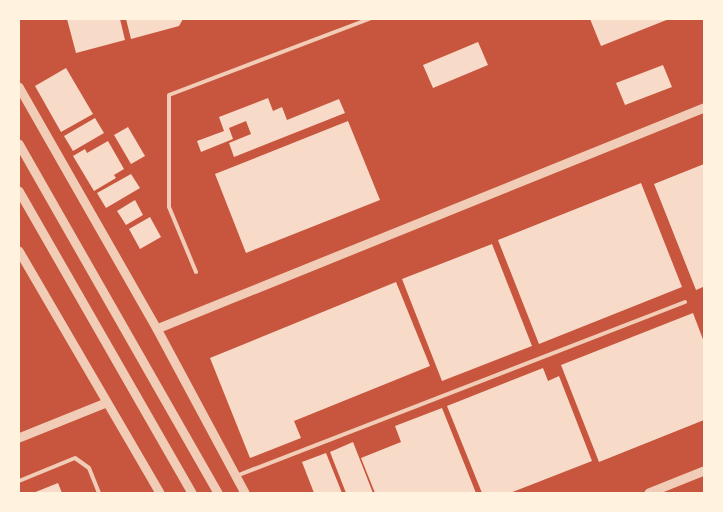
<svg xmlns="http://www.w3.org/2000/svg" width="723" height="512" font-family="Arial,sans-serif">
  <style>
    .building { fill: #f7dbc8 }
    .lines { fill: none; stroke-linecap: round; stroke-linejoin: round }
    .service { stroke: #f1ccb7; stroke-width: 4 }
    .tertiary { stroke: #f1ccb7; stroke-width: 9 }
  </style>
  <rect width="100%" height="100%" fill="#c8553d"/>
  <g class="building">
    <path d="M 67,19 L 120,19 L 125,40 L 76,53 Z"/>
    <path d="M 126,19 L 183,19 L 179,26 L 131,39 Z"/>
    <path d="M 590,19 L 669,19 L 601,46 Z"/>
    <path d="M 478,42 L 488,65 L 433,88 L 423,65 Z"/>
    <path d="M 663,65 L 672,87 L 625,105 L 616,83 Z"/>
    <path d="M 66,68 L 93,114 L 61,132 L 35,86 Z"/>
    <path d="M 268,98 L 273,111 L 282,107 L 287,120 L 339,99 L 345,113 L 234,157 L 229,143 L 251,134 L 246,121 L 229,128 L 233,139 L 201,152 L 197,141 L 224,131 L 219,117 Z"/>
    <path d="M 95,118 L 104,133 L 73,151 L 64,136 Z"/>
    <path d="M 348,121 L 380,200 L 246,253 L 215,174 Z"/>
    <path d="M 128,127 L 145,156 L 131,164 L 114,135 Z"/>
    <path d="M 108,141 L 124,169 L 114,175 L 116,178 L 94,191 L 73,156 L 85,149 L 87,153 Z"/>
    <path d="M 704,164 L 704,291 L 703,287 L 696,290 L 654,184 Z"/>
    <path d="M 131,174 L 140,188 L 106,208 L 97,193 Z"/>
    <path d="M 641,183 L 682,287 L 539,344 L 498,240 Z"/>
    <path d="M 135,200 L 143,215 L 126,225 L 117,211 Z"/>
    <path d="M 150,217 L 161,237 L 140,249 L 129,229 Z"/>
    <path d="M 492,244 L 532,346 L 442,381 L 402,279 Z"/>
    <path d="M 396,282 L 430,366 L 294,421 L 301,438 L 250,458 L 210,358 Z"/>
    <path d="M 693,313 L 704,342 L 704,420 L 599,462 L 561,365 Z"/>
    <path d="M 543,368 L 548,381 L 559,376 L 592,461 L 510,493 L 482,493 L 447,406 Z"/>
    <path d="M 442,408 L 476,493 L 375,493 L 361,458 L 401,442 L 395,426 Z"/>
    <path d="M 353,442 L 373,493 L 346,493 L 330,452 Z"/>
    <path d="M 326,453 L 342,493 L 314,493 L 302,462 Z"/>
    <path d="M 58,483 L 62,493 L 33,493 Z"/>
  </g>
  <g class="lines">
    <g class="service">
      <path d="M 196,272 L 169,207 L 169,95 L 369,19"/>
      <path d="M 236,476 L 685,302"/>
      <path d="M 19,481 L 75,458 L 89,468 L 99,493"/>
    </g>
    <g class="tertiary">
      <path d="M 19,87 L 157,329 L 245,493"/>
      <path d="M 19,144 L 218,493"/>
      <path d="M 19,191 L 192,493"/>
      <path d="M 19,251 L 160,493"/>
      <path d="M 157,329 L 704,108"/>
      <path d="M 19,438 L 106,403"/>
      <path d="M 649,493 L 704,471"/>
    </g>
  </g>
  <rect width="723" height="512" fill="none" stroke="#fff3e0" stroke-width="40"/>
</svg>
